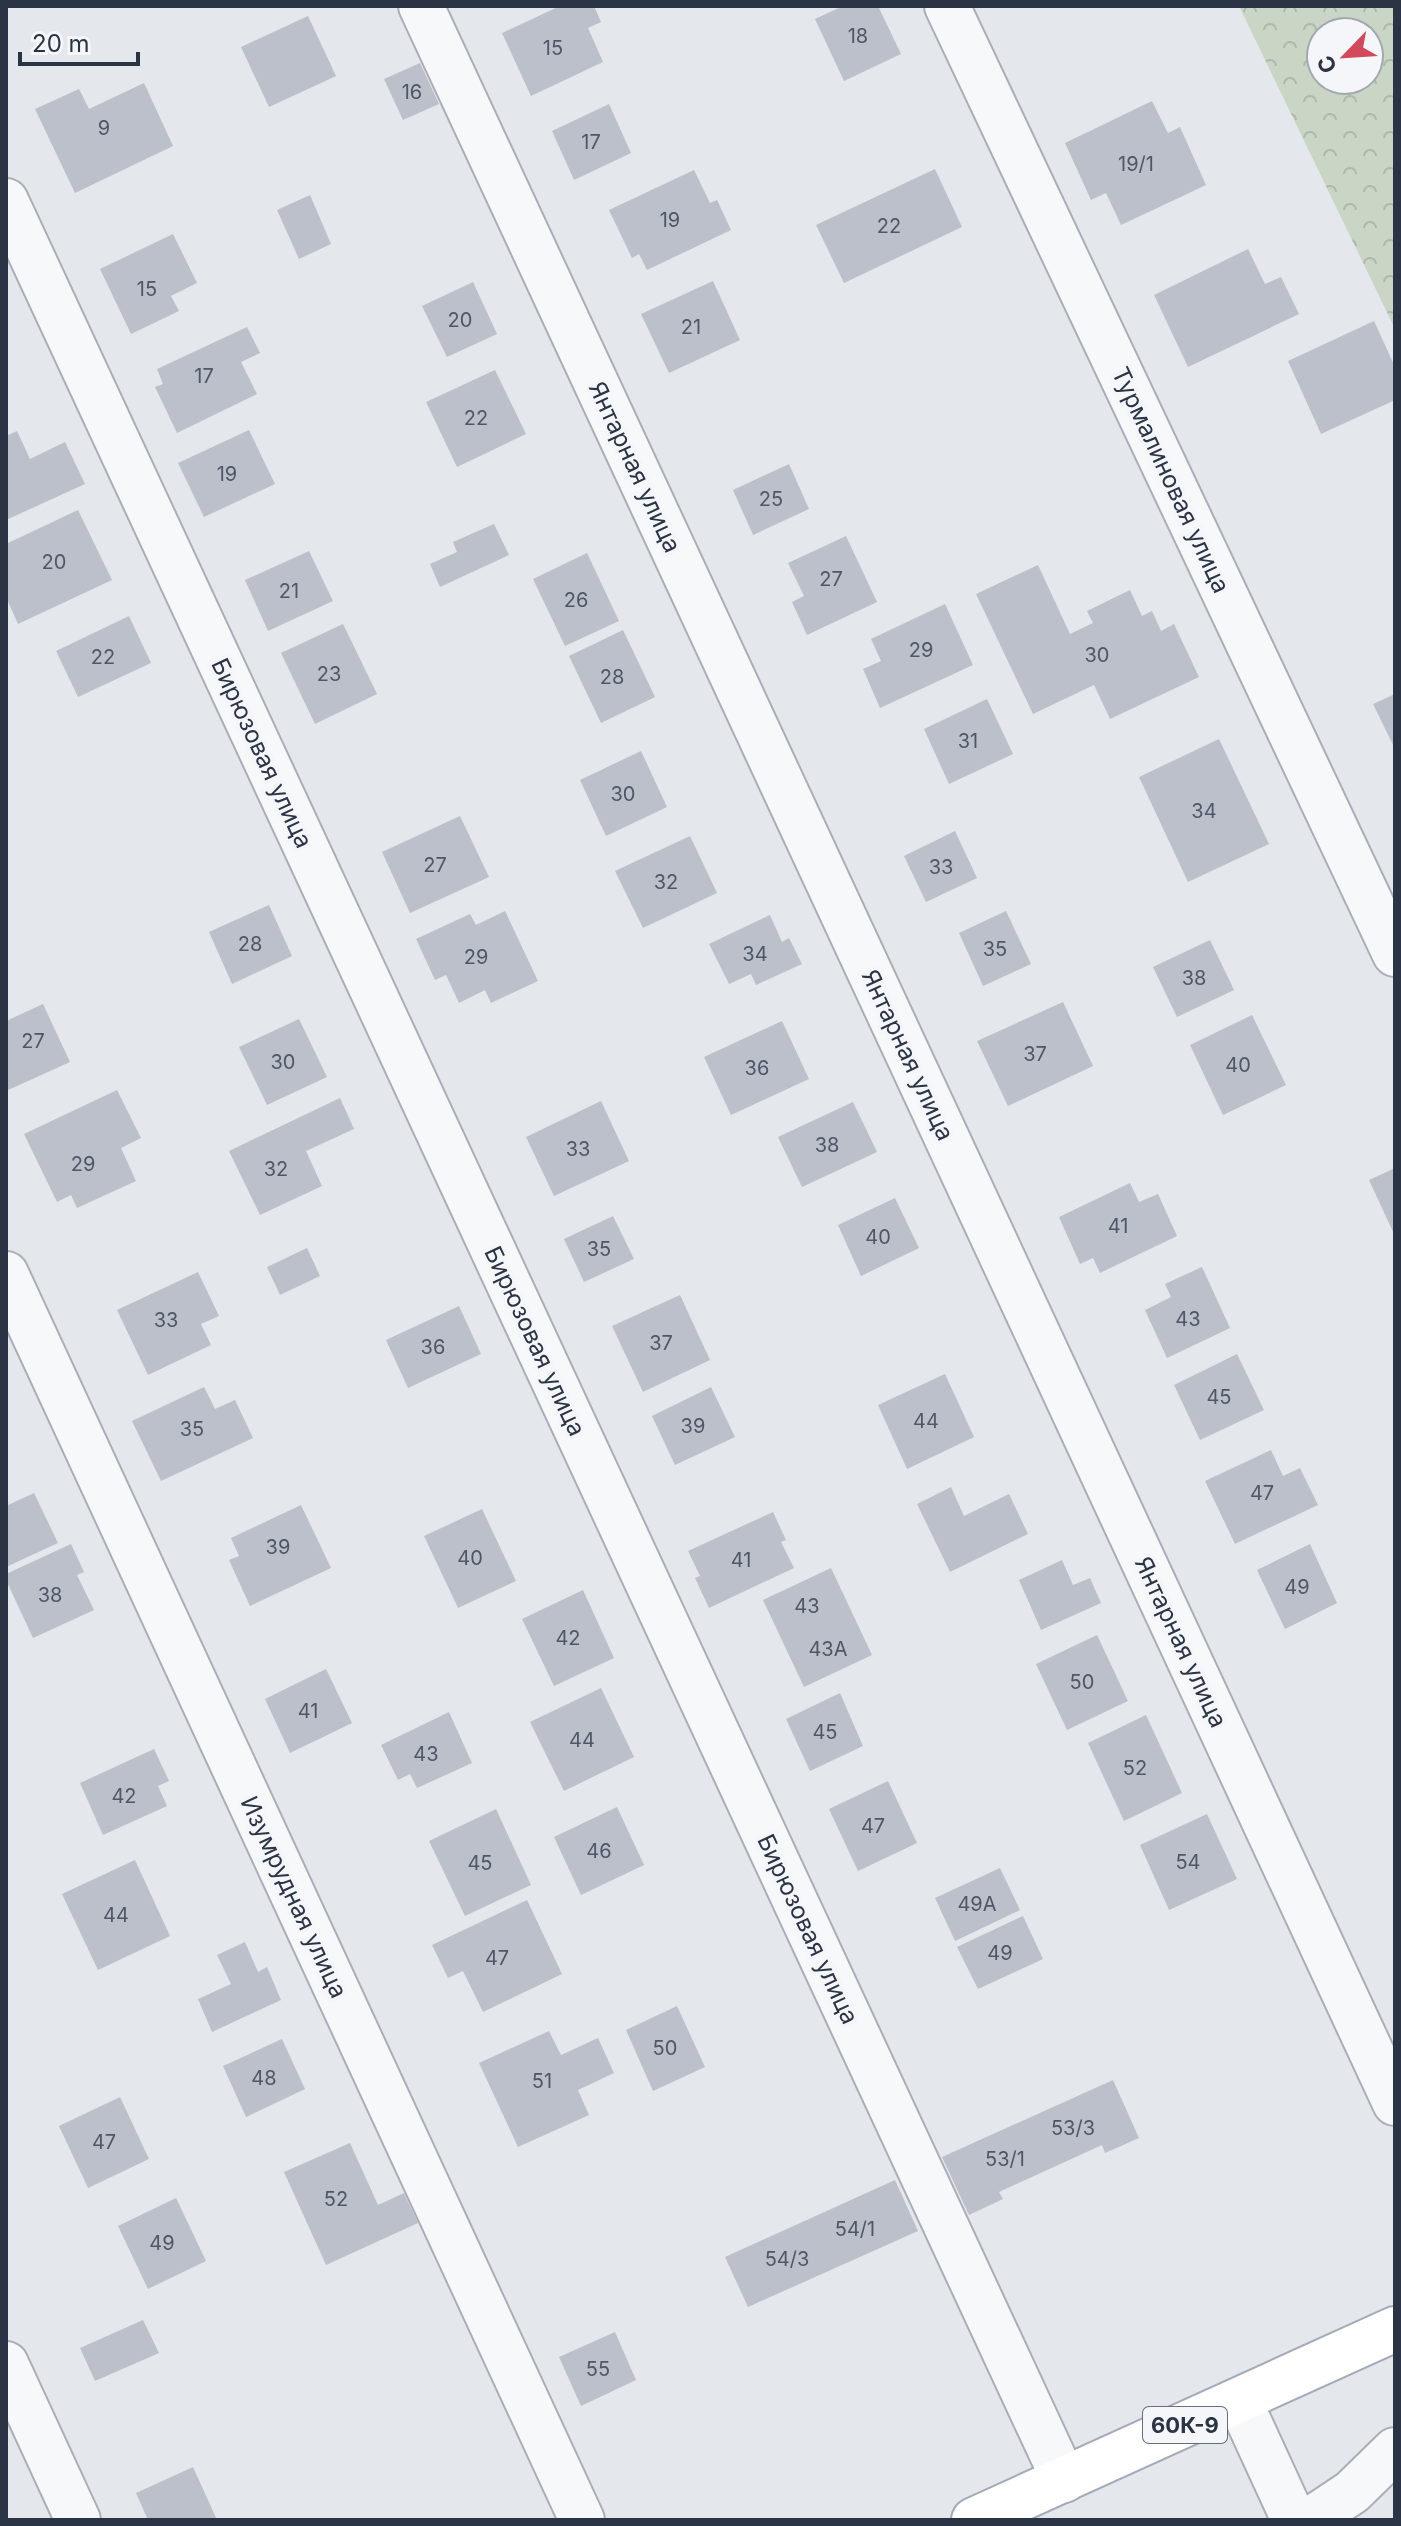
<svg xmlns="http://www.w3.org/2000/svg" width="1401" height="2526" font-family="Inter,sans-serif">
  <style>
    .forest { fill: url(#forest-crowns); fill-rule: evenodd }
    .building { fill: #bbc0ca }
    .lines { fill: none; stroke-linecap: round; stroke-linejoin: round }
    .street-casing { stroke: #a9aeb7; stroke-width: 48 }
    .primary-casing { stroke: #a3abb8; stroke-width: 48 }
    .street { stroke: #f7f8fa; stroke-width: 44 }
    .primary { stroke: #fff; stroke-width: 44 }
    .labels { text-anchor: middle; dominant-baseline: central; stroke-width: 8; stroke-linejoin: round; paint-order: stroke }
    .number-label { font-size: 20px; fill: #4f5766 }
    .shield { fill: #f4f6f9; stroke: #676e7b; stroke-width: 2 }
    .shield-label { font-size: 22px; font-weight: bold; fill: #2b3445 }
    .street-label { font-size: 24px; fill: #2b3445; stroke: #f4f6f9 }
  </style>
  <defs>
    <pattern id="forest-crowns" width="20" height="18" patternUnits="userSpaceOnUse" patternTransform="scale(2)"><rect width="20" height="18" fill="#c9d6c5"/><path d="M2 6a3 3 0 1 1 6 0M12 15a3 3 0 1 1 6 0" fill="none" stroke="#adb8ab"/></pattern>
  </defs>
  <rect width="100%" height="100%" fill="#e4e7ec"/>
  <path class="forest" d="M 1239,6 L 1395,6 L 1395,329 ZM 1321,32 L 1369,32 L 1369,80 L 1321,80 Z"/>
  <g class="building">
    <path d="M 560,6 L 594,6 L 601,22 L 588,28 L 603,62 L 531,96 L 502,33 Z"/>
    <path d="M 843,6 L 878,6 L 901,54 L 844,81 L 815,19 Z"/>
    <path d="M 308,16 L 336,76 L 269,107 L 241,47 Z"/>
    <path d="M 420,63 L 439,104 L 403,120 L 384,79 Z"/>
    <path d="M 144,83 L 173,146 L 75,193 L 35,109 L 79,89 L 89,109 Z"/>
    <path d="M 1152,101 L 1168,133 L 1180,127 L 1206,185 L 1121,225 L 1106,193 L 1091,200 L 1065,143 Z"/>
    <path d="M 609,104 L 631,153 L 574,180 L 552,131 Z"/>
    <path d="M 935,169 L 962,227 L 844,283 L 816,225 Z"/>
    <path d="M 694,170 L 710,203 L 717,200 L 731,230 L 647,270 L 639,254 L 632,258 L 609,210 Z"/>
    <path d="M 310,195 L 331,244 L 299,259 L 277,210 Z"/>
    <path d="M 173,234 L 197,283 L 171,296 L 179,311 L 131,334 L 100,269 Z"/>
    <path d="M 1248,249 L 1265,284 L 1281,277 L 1299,314 L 1188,367 L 1154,295 Z"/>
    <path d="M 713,281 L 740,340 L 669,373 L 641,314 Z"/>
    <path d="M 473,282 L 497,334 L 447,357 L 422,306 Z"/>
    <path d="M 1374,321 L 1395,367 L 1395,400 L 1321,434 L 1288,361 Z"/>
    <path d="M 247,327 L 260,353 L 241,362 L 257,394 L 177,433 L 155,387 L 163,384 L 157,369 Z"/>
    <path d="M 495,370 L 526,434 L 457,467 L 426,402 Z"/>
    <path d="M 249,430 L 275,484 L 204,517 L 178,463 Z"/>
    <path d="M 17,431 L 30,459 L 65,442 L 85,484 L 6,520 L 6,436 Z"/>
    <path d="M 789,464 L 809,509 L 753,535 L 733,490 Z"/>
    <path d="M 78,510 L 112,580 L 18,624 L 6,597 L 6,544 Z"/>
    <path d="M 494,524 L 509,555 L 440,587 L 430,564 L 457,552 L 453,542 Z"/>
    <path d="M 846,536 L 877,602 L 807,635 L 792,602 L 804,596 L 788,563 Z"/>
    <path d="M 309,551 L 333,601 L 268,631 L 245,580 Z"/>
    <path d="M 587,553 L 619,621 L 565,646 L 533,579 Z"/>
    <path d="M 1038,565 L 1070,634 L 1093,623 L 1087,611 L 1130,590 L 1142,616 L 1152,611 L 1161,631 L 1174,624 L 1199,677 L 1110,719 L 1094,685 L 1033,714 L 976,594 Z"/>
    <path d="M 945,604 L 973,665 L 880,708 L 863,669 L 881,661 L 871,639 Z"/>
    <path d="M 129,616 L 151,663 L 78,697 L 56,651 Z"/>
    <path d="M 343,624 L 377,694 L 315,724 L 281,653 Z"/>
    <path d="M 623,630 L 655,697 L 601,723 L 569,656 Z"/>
    <path d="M 1395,694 L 1395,749 L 1373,704 Z"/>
    <path d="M 987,699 L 1013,754 L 949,784 L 924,729 Z"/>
    <path d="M 1219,739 L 1269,844 L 1188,882 L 1139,777 Z"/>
    <path d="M 641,751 L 667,807 L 606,836 L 580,780 Z"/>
    <path d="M 460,816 L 489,877 L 410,913 L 382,852 Z"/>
    <path d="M 955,831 L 977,878 L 926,902 L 904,856 Z"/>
    <path d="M 690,836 L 717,893 L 643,928 L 615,871 Z"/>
    <path d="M 269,905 L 292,956 L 232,984 L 209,932 Z"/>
    <path d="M 505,911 L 538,981 L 491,1003 L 485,990 L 459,1003 L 446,975 L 435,980 L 416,939 L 470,914 L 476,925 Z"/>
    <path d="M 1006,911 L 1031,964 L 983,986 L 959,933 Z"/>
    <path d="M 770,915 L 782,942 L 789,938 L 802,964 L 756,985 L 751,974 L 729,984 L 709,944 Z"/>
    <path d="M 1210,940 L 1234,990 L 1177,1017 L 1153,967 Z"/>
    <path d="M 1063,1002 L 1093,1066 L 1008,1106 L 977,1041 Z"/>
    <path d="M 43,1004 L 70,1062 L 6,1091 L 6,1021 Z"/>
    <path d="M 1252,1015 L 1286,1085 L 1223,1115 L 1190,1045 Z"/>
    <path d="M 299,1019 L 327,1077 L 267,1105 L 239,1047 Z"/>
    <path d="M 782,1021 L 809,1079 L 731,1115 L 704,1057 Z"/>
    <path d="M 117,1090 L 141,1138 L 121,1148 L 136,1181 L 77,1208 L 71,1195 L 57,1202 L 24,1134 Z"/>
    <path d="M 340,1098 L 354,1129 L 306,1151 L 322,1186 L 260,1215 L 229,1151 Z"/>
    <path d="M 601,1101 L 629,1161 L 554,1196 L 526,1137 Z"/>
    <path d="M 853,1102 L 877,1152 L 802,1187 L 778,1137 Z"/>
    <path d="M 1395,1168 L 1395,1236 L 1369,1180 Z"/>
    <path d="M 1130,1183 L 1139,1202 L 1158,1194 L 1177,1236 L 1100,1273 L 1093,1258 L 1080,1264 L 1059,1217 Z"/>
    <path d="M 895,1198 L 919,1248 L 861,1276 L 838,1225 Z"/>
    <path d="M 613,1216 L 634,1259 L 584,1282 L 564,1239 Z"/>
    <path d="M 307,1248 L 320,1276 L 280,1295 L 267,1267 Z"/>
    <path d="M 1202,1267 L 1230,1328 L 1167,1358 L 1145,1310 L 1171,1297 L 1165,1284 Z"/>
    <path d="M 198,1272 L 219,1316 L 201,1324 L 211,1345 L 148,1375 L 117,1310 Z"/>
    <path d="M 680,1295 L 710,1360 L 643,1392 L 612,1326 Z"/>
    <path d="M 459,1306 L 481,1354 L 408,1388 L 386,1340 Z"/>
    <path d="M 1237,1354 L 1264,1410 L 1200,1440 L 1174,1385 Z"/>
    <path d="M 945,1374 L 974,1437 L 907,1469 L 878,1405 Z"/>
    <path d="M 204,1387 L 215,1409 L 235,1400 L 253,1438 L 161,1481 L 132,1421 Z"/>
    <path d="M 711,1387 L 735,1437 L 675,1465 L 652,1416 Z"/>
    <path d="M 1271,1450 L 1283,1476 L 1300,1468 L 1318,1505 L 1235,1544 L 1205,1481 Z"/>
    <path d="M 951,1487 L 964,1516 L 1009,1494 L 1028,1534 L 950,1572 L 917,1504 Z"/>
    <path d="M 34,1493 L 58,1543 L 6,1567 L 6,1506 Z"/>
    <path d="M 301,1505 L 331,1568 L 250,1606 L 229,1560 L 239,1556 L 231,1538 Z"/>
    <path d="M 482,1509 L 516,1581 L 458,1608 L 424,1536 Z"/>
    <path d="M 773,1512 L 786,1540 L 781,1542 L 794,1568 L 709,1608 L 695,1578 L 700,1576 L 688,1551 Z"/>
    <path d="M 71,1544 L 84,1572 L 77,1575 L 94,1610 L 33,1638 L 6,1580 L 6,1574 Z"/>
    <path d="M 1310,1544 L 1337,1603 L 1285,1629 L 1257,1570 Z"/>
    <path d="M 1062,1560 L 1073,1585 L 1090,1578 L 1101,1603 L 1041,1630 L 1019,1580 Z"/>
    <path d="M 831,1568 L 872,1655 L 804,1687 L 763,1600 Z"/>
    <path d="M 583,1590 L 614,1658 L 554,1686 L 522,1619 Z"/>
    <path d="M 1097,1635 L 1128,1701 L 1067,1730 L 1036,1664 Z"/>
    <path d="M 326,1669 L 352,1723 L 290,1753 L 265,1699 Z"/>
    <path d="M 601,1688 L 634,1757 L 564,1791 L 530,1722 Z"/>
    <path d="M 840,1693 L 863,1746 L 810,1771 L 786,1719 Z"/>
    <path d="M 449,1712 L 472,1763 L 417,1788 L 410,1774 L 398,1780 L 381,1745 Z"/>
    <path d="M 1146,1715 L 1182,1793 L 1124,1821 L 1088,1743 Z"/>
    <path d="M 154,1749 L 169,1781 L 158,1786 L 167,1806 L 103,1835 L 80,1783 Z"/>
    <path d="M 888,1781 L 917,1843 L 858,1871 L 829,1809 Z"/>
    <path d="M 617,1807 L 644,1865 L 581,1895 L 554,1837 Z"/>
    <path d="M 496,1809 L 531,1885 L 465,1916 L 429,1841 Z"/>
    <path d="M 1207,1814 L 1237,1879 L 1169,1910 L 1140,1845 Z"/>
    <path d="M 135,1860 L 170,1936 L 98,1970 L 62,1894 Z"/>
    <path d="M 1000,1868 L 1020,1910 L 955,1941 L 935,1898 Z"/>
    <path d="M 527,1900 L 562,1974 L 483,2012 L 463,1971 L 448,1978 L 432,1945 Z"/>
    <path d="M 1023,1916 L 1043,1959 L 978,1989 L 957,1947 Z"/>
    <path d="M 245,1942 L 258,1972 L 267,1967 L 281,2000 L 212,2032 L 198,1999 L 231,1984 L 217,1955 Z"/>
    <path d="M 677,2006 L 705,2067 L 653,2091 L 626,2030 Z"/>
    <path d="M 549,2031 L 561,2055 L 598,2038 L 614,2073 L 578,2090 L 589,2115 L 518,2147 L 479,2063 Z"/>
    <path d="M 282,2039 L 305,2089 L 246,2117 L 223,2066 Z"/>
    <path d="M 1113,2080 L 1139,2138 L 1105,2153 L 1102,2145 L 999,2192 L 1003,2199 L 969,2215 L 942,2157 Z"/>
    <path d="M 120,2097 L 149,2159 L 88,2188 L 59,2126 Z"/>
    <path d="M 350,2143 L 378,2205 L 404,2193 L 418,2223 L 326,2265 L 284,2172 Z"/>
    <path d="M 895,2180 L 918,2231 L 748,2307 L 725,2257 Z"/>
    <path d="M 176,2198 L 206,2261 L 148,2289 L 118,2226 Z"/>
    <path d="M 143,2320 L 159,2353 L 95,2381 L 80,2348 Z"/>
    <path d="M 615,2332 L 636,2380 L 581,2406 L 559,2357 Z"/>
    <path d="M 193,2467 L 217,2520 L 148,2520 L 136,2493 Z"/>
  </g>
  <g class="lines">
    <g class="street-casing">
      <g id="street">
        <path d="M 421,6 L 1395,2103"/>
        <path d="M 947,6 L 1395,954"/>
        <path d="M 6,201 L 1064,2480"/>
        <path d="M 6,1274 L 582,2520"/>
        <path d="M 6,2364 L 78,2520"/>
        <path d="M 1249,2422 L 1294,2520"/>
        <path d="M 1310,2520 L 1352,2492 L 1395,2450"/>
      </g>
    </g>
    <g class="primary-casing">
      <path id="primary" d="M 974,2520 L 1395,2329"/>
    </g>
    <use href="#street" class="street"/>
    <use href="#primary" class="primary"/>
  </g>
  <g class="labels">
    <g class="number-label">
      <text x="858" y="36">18</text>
      <text x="553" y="48">15</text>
      <text x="412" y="92">16</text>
      <text x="104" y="128">9</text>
      <text x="591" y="142">17</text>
      <text x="1136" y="164">19/1</text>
      <text x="670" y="220">19</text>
      <text x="889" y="226">22</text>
      <text x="147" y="289">15</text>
      <text x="460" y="320">20</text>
      <text x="691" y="327">21</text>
      <text x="204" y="376">17</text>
      <text x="476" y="418">22</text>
      <text x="227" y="474">19</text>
      <text x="771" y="499">25</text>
      <text x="54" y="562">20</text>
      <text x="831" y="579">27</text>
      <text x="289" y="591">21</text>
      <text x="576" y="600">26</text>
      <text x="921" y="650">29</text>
      <text x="1097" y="655">30</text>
      <text x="103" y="657">22</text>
      <text x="329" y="674">23</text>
      <text x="612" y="677">28</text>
      <text x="968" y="741">31</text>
      <text x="623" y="794">30</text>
      <text x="1204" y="811">34</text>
      <text x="435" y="865">27</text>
      <text x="941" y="867">33</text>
      <text x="666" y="882">32</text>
      <text x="250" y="944">28</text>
      <text x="995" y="949">35</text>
      <text x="755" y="954">34</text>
      <text x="476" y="957">29</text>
      <text x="1194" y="978">38</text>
      <text x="33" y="1041">27</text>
      <text x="1035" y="1054">37</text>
      <text x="283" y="1062">30</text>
      <text x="1238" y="1065">40</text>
      <text x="757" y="1068">36</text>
      <text x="827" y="1145">38</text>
      <text x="578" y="1149">33</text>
      <text x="83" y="1164">29</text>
      <text x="276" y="1169">32</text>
      <text x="1118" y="1226">41</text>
      <text x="878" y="1237">40</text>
      <text x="599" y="1249">35</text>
      <text x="1188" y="1319">43</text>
      <text x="166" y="1320">33</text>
      <text x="661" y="1343">37</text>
      <text x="433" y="1347">36</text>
      <text x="1219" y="1397">45</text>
      <text x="926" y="1421">44</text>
      <text x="693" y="1426">39</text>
      <text x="192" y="1429">35</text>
      <text x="1262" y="1493">47</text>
      <text x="278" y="1547">39</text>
      <text x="470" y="1558">40</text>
      <text x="741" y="1560">41</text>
      <text x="1297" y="1587">49</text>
      <text x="50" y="1595">38</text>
      <text x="807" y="1606">43</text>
      <text x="568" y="1638">42</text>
      <text x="828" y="1649">43А</text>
      <text x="1082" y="1682">50</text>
      <text x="308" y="1711">41</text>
      <text x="825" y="1732">45</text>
      <text x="582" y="1740">44</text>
      <text x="426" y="1754">43</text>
      <text x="1135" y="1768">52</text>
      <text x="124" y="1796">42</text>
      <text x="873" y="1826">47</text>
      <text x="599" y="1851">46</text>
      <text x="1188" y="1862">54</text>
      <text x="480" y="1863">45</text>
      <text x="977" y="1904">49А</text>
      <text x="116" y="1915">44</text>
      <text x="1000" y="1953">49</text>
      <text x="497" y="1958">47</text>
      <text x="665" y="2048">50</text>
      <text x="264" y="2078">48</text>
      <text x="542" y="2081">51</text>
      <text x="1073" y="2128">53/3</text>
      <text x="104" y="2142">47</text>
      <text x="1005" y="2159">53/1</text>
      <text x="336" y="2199">52</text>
      <text x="855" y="2229">54/1</text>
      <text x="162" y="2243">49</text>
      <text x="787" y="2259">54/3</text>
      <text x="598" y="2369">55</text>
    </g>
    <rect class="shield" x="1143" y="2407" width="84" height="36" rx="6"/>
    <g class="shield-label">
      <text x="1185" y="2425">60К-9</text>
    </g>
    <g class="street-label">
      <text transform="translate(635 467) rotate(65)">Янтарная улица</text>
      <text transform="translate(1171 480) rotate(65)">Турмалиновая улица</text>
      <text transform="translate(262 753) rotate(65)">Бирюзовая улица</text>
      <text transform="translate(908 1055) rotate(65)">Янтарная улица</text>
      <text transform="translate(535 1341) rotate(65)">Бирюзовая улица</text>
      <text transform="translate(1181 1642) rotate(65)">Янтарная улица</text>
      <text transform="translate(294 1897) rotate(65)">Изумрудная улица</text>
      <text transform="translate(808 1929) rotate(65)">Бирюзовая улица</text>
    </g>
  </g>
  <rect width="1401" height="2526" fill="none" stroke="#2b3445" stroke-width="16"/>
  <g transform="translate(1345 56) rotate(245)"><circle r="38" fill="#f4f6f9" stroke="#a4a8b1" stroke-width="2"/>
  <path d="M0-6L14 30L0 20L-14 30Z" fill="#d1495b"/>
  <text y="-12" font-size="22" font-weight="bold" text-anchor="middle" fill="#2b3445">С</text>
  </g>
  <path d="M20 52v12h118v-12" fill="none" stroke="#2b3445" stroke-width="4"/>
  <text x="32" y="52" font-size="24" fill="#2b3445" stroke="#f4f6f9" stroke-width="6" paint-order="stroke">20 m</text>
</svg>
